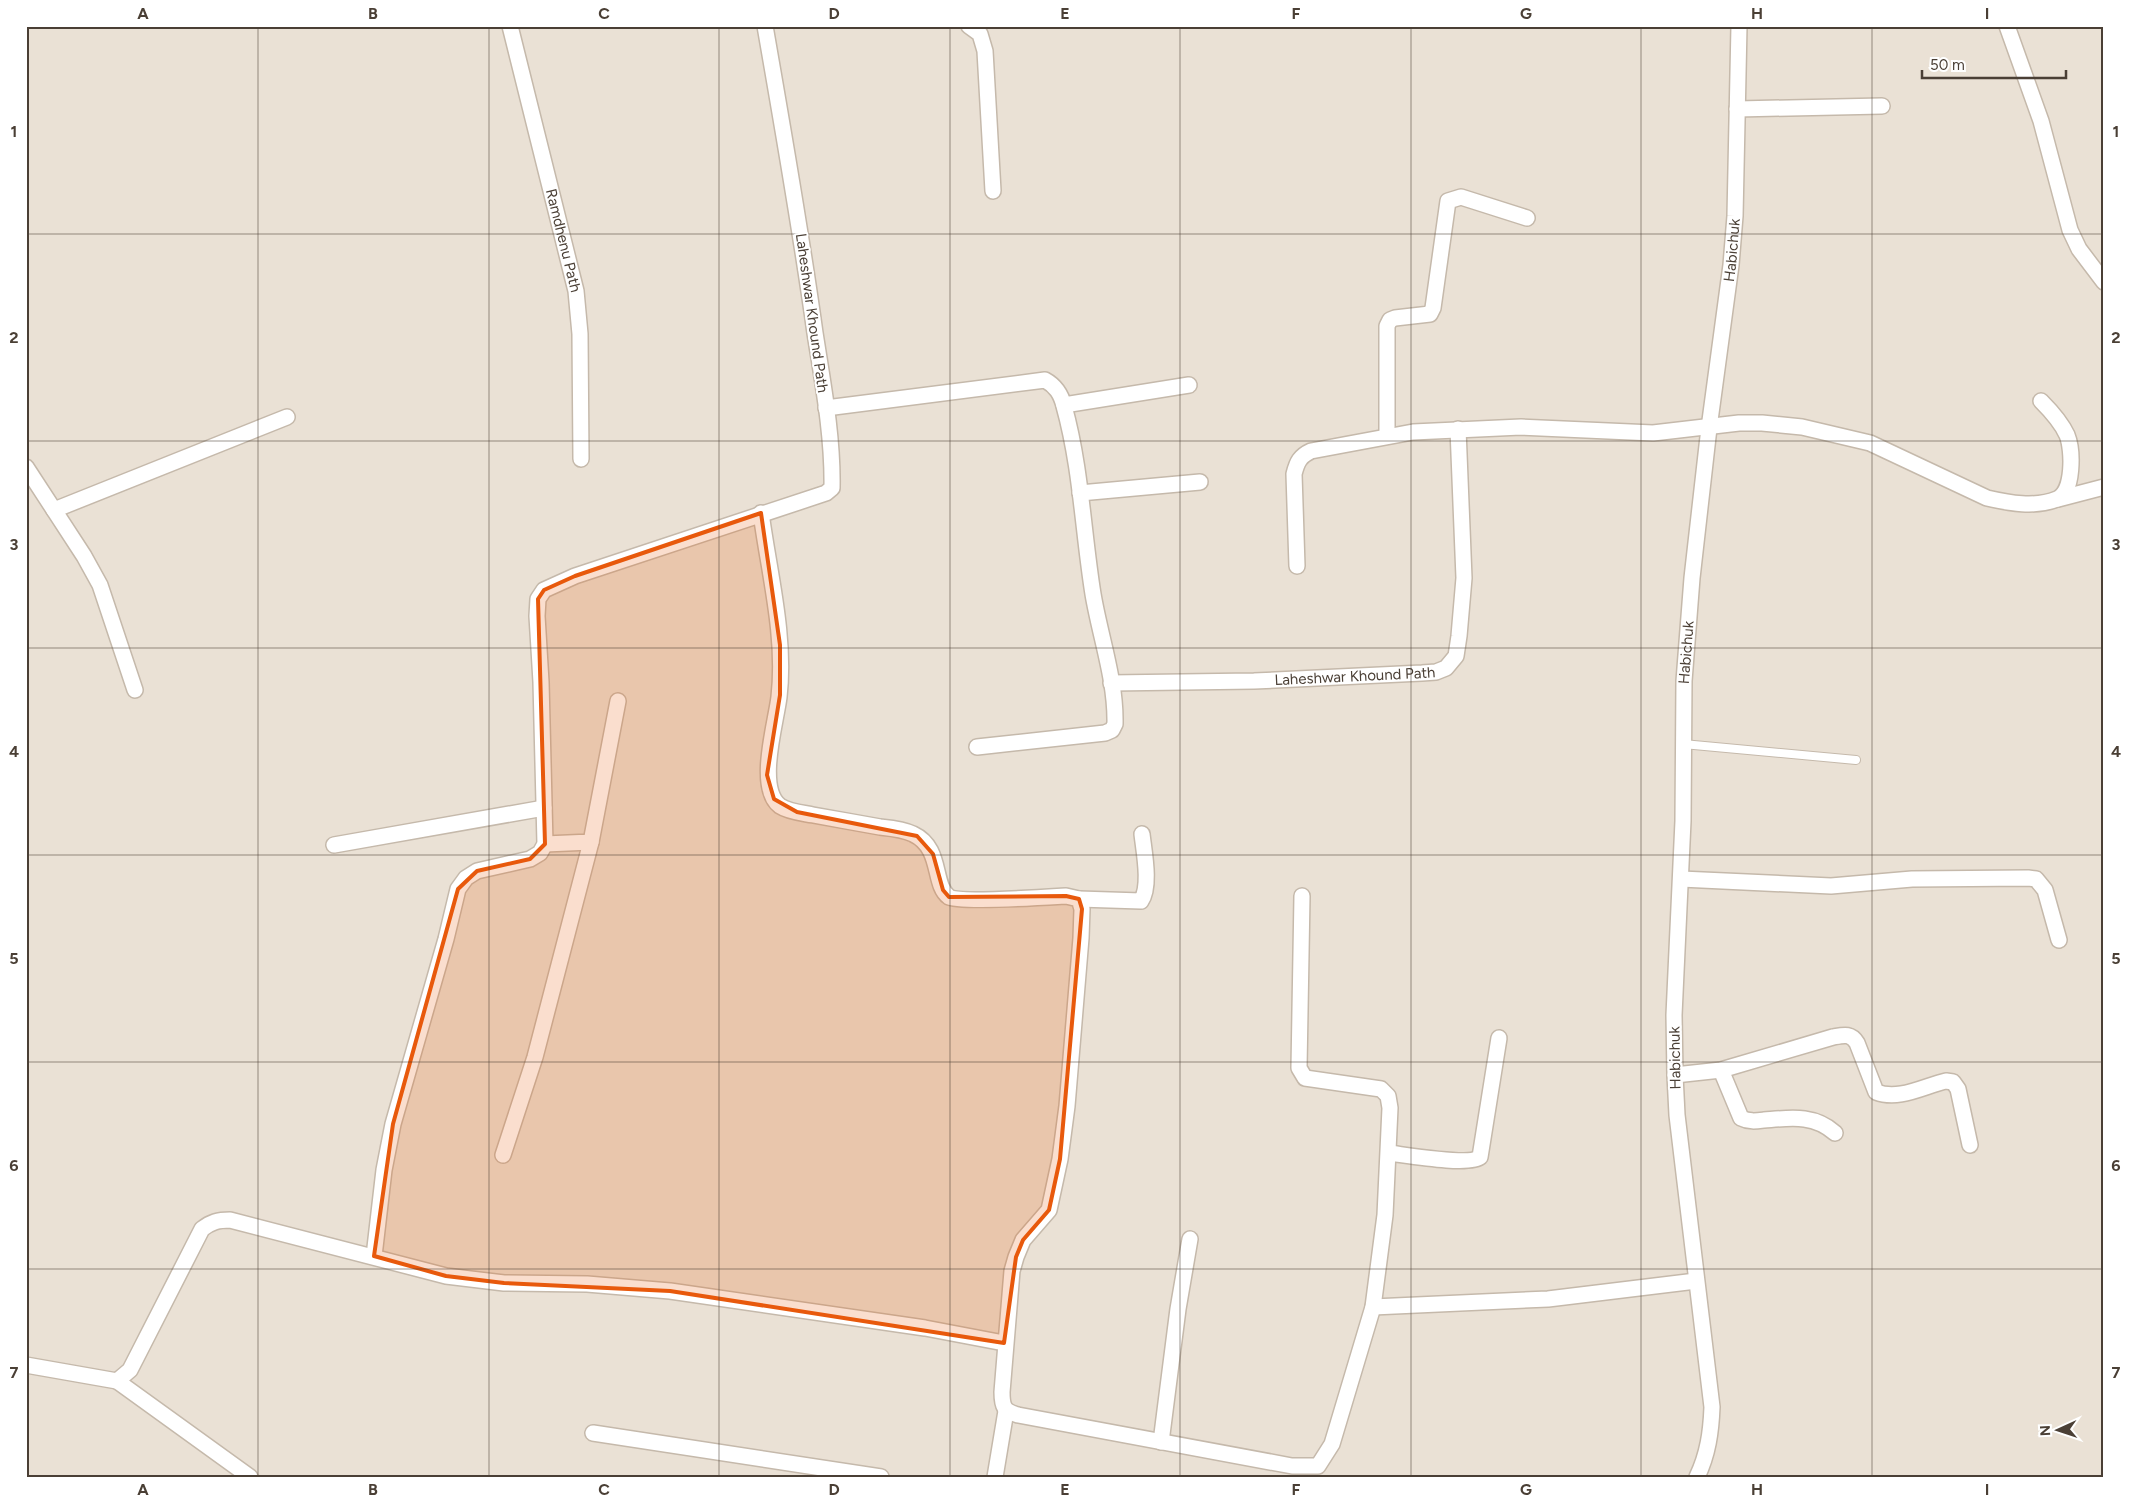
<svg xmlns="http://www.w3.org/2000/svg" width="2130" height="1503" font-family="Figtree,sans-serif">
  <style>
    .residential { fill: #eae1d5 }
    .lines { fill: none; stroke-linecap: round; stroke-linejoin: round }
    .service-casing { stroke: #c5b9ab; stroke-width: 10 }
    .minor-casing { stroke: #c5b9ab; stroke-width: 18 }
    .service { stroke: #fff; stroke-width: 8 }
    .minor { stroke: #fff; stroke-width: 15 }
    .marked { fill: #e8590c; fill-opacity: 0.2; stroke: #e8590c; stroke-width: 4; stroke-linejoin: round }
    .grid { fill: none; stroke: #4a3f35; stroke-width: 1; stroke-opacity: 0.55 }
    .labels { text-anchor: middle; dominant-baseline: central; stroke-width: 4; stroke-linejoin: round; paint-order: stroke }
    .street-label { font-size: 15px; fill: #4a3f35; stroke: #fff }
    .neatline { fill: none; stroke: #4a3f35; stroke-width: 2 }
    .grid-label { font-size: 16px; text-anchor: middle; font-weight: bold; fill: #4a3f35 }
  </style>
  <rect width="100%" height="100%" fill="#f5efe7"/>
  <rect class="residential" x="26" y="26" width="2078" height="1451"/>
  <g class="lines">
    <g class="service-casing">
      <path id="service" d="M 1683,744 L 1856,760"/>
    </g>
    <g class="minor-casing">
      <g id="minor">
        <path id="s1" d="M 510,26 L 576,291 L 580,334 L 581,459"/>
        <path d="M 969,26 L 980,34 L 985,51 L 993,191"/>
        <path d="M 2007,26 L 2041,121 L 2070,230 L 2079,249 L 2104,282"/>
        <path d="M 1737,109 L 1882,106"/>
        <path d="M 1064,405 L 1189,385"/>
        <path d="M 826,408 L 1045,380 C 1056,386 1061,394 1064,406 C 1081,467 1083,532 1093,594 C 1100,636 1116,680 1115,724 L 1112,730 L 1105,733 L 977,747"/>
        <path d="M 1387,435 L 1387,326 L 1390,320 L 1395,318 L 1430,314 L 1433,308 L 1448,201 L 1461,197 L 1527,218"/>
        <path d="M 26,467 L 84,556 L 100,585 L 135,690"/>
        <path d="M 1080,493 L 1200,482"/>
        <path d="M 2058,499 L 2104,487"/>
        <path d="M 54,510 L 287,417"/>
        <path d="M 761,513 C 769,573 786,636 779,697 C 776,723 756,788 780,806 C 789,812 803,813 813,815 C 835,819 858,823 880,827 C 890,828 903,829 913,834 C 943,848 932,885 949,897 C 959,903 1049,897 1066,896 L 1079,899 L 1082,909 L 1081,938 L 1067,1106 L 1060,1159 L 1049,1210 L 1023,1240 L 1016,1257 L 1012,1271 L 1002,1392 C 1002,1407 1004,1411 1018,1415 L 1292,1466 L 1318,1466 L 1332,1444 L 1373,1307 L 1385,1215 L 1390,1108 L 1388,1096 L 1381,1089 L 1305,1078 L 1299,1068 L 1302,896"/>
        <path d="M 1297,566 L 1294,474 C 1297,462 1300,456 1311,451 L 1413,432 L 1521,427 L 1653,433 L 1739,423 L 1762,423 L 1802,427 L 1870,443 L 1987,498 C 2009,503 2035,508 2057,499 C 2074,492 2073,450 2067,435 C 2061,422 2051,411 2041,401"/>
        <path id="s2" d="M 1111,683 L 1254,681 L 1422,673 L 1436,672 L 1446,668 L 1456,656 L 1459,636 L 1464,578 L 1458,429"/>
        <path d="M 545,844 L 591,842 L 618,701"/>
        <path d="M 334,845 L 544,808"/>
        <path d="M 1681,879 L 1831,886 L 1912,879 L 2028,878 L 2036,879 L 2045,890 L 2059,940"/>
        <path d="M 1079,899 L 1141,901 C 1151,886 1144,852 1142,834"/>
        <path d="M 1721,1070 L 1741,1118 C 1749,1122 1756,1121 1764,1120 C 1790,1118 1814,1114 1835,1133"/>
        <path d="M 1675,1075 L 1721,1070 L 1833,1037 C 1844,1035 1851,1033 1857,1043 L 1876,1092 C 1899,1101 1924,1086 1946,1081 L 1953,1082 L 1958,1089 L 1970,1145"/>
        <path d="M 1389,1153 C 1406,1155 1470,1166 1480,1157 L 1499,1038"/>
        <path d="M 503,1155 L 535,1057 L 591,842"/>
        <path d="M 374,1256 L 384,1170 L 393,1124 L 446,939 L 458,889 L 466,878 L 477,871 L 530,859 L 540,853 L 545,844 L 541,682 L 537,616 L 538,599 L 544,590 L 575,576 L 826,493 L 832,488 C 833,437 823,384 815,333 C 801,231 783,129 765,26"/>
        <path d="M 1373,1307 L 1548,1299 L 1696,1281"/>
        <path d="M 26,1365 L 117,1381 L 130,1370 L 202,1229 C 211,1222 218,1220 230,1220 L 446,1276 L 504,1283 L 587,1284 L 670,1291 L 925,1328 L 1004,1343"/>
        <path d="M 117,1381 L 250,1477"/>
        <path d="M 593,1433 L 881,1477"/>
        <path d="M 1161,1442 L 1178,1309 L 1190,1239"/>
        <path d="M 995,1477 L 1006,1411"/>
        <path id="s3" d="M 1697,1477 C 1708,1454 1711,1432 1712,1407 L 1677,1115 L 1675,1075 L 1674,1015 L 1683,821 L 1684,681 L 1692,578 L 1709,428 L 1731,265 L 1735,216 L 1739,26"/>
      </g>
    </g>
    <use href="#service" class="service"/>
    <use href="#minor" class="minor"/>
  </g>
  <path class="marked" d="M 761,513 L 780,645 L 780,695 L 767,775 L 774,799 L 797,812 L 917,836 L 933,854 L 943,890 L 949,897 L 1066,896 L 1079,899 L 1082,909 L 1060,1159 L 1049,1210 L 1023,1240 L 1016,1257 L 1004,1343 L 670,1291 L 504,1283 L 446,1276 L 374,1256 L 393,1124 L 458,889 L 477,871 L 530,859 L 545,844 L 538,599 L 544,590 L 575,576 Z"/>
  <path class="grid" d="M 258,26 L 258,1477M 489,26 L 489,1477M 719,26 L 719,1477M 950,26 L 950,1477M 1180,26 L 1180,1477M 1411,26 L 1411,1477M 1641,26 L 1641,1477M 1872,26 L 1872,1477M 26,234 L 2104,234M 26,441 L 2104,441M 26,648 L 2104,648M 26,855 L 2104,855M 26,1062 L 2104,1062M 26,1269 L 2104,1269"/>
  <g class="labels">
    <g class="street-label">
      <text stroke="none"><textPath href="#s1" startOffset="221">Ramdhenu Path</textPath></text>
      <text stroke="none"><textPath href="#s3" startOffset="1234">Habichuk</textPath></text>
      <text transform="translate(812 313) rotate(82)">Laheshwar Khound Path</text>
      <text stroke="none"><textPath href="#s3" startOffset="829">Habichuk</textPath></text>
      <text stroke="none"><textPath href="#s2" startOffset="244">Laheshwar Khound Path</textPath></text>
      <text transform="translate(1675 1058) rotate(-91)">Habichuk</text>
    </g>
  </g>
  <rect width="2130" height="1503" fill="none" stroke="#ffffff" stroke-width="55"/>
  <g transform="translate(2058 1430) rotate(267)" stroke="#ffffff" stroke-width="4" paint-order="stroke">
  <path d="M0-4L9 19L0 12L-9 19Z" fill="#4a3f35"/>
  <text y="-8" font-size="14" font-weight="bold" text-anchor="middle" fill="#4a3f35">N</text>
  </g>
  <path d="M1922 70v8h144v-8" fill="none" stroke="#4a3f35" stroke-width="2.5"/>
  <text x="1930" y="70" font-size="15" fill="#4a3f35" stroke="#ffffff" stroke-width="4" paint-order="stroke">50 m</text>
  <rect x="28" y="28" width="2074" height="1448" class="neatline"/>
  <g class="grid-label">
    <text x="143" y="19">A</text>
    <text x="373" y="19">B</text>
    <text x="604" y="19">C</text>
    <text x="834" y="19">D</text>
    <text x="1065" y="19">E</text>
    <text x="1296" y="19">F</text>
    <text x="1526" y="19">G</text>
    <text x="1757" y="19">H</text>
    <text x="1987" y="19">I</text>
    <text x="14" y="137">1</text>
    <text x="2116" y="137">1</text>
    <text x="14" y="343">2</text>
    <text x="2116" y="343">2</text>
    <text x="14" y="550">3</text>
    <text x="2116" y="550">3</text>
    <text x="14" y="757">4</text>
    <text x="2116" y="757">4</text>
    <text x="14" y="964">5</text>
    <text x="2116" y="964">5</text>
    <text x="14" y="1171">6</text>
    <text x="2116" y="1171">6</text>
    <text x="14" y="1378">7</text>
    <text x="2116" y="1378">7</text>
    <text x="143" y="1495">A</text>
    <text x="373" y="1495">B</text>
    <text x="604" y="1495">C</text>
    <text x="834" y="1495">D</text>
    <text x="1065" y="1495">E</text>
    <text x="1296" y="1495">F</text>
    <text x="1526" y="1495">G</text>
    <text x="1757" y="1495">H</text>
    <text x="1987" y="1495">I</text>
  </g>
</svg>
